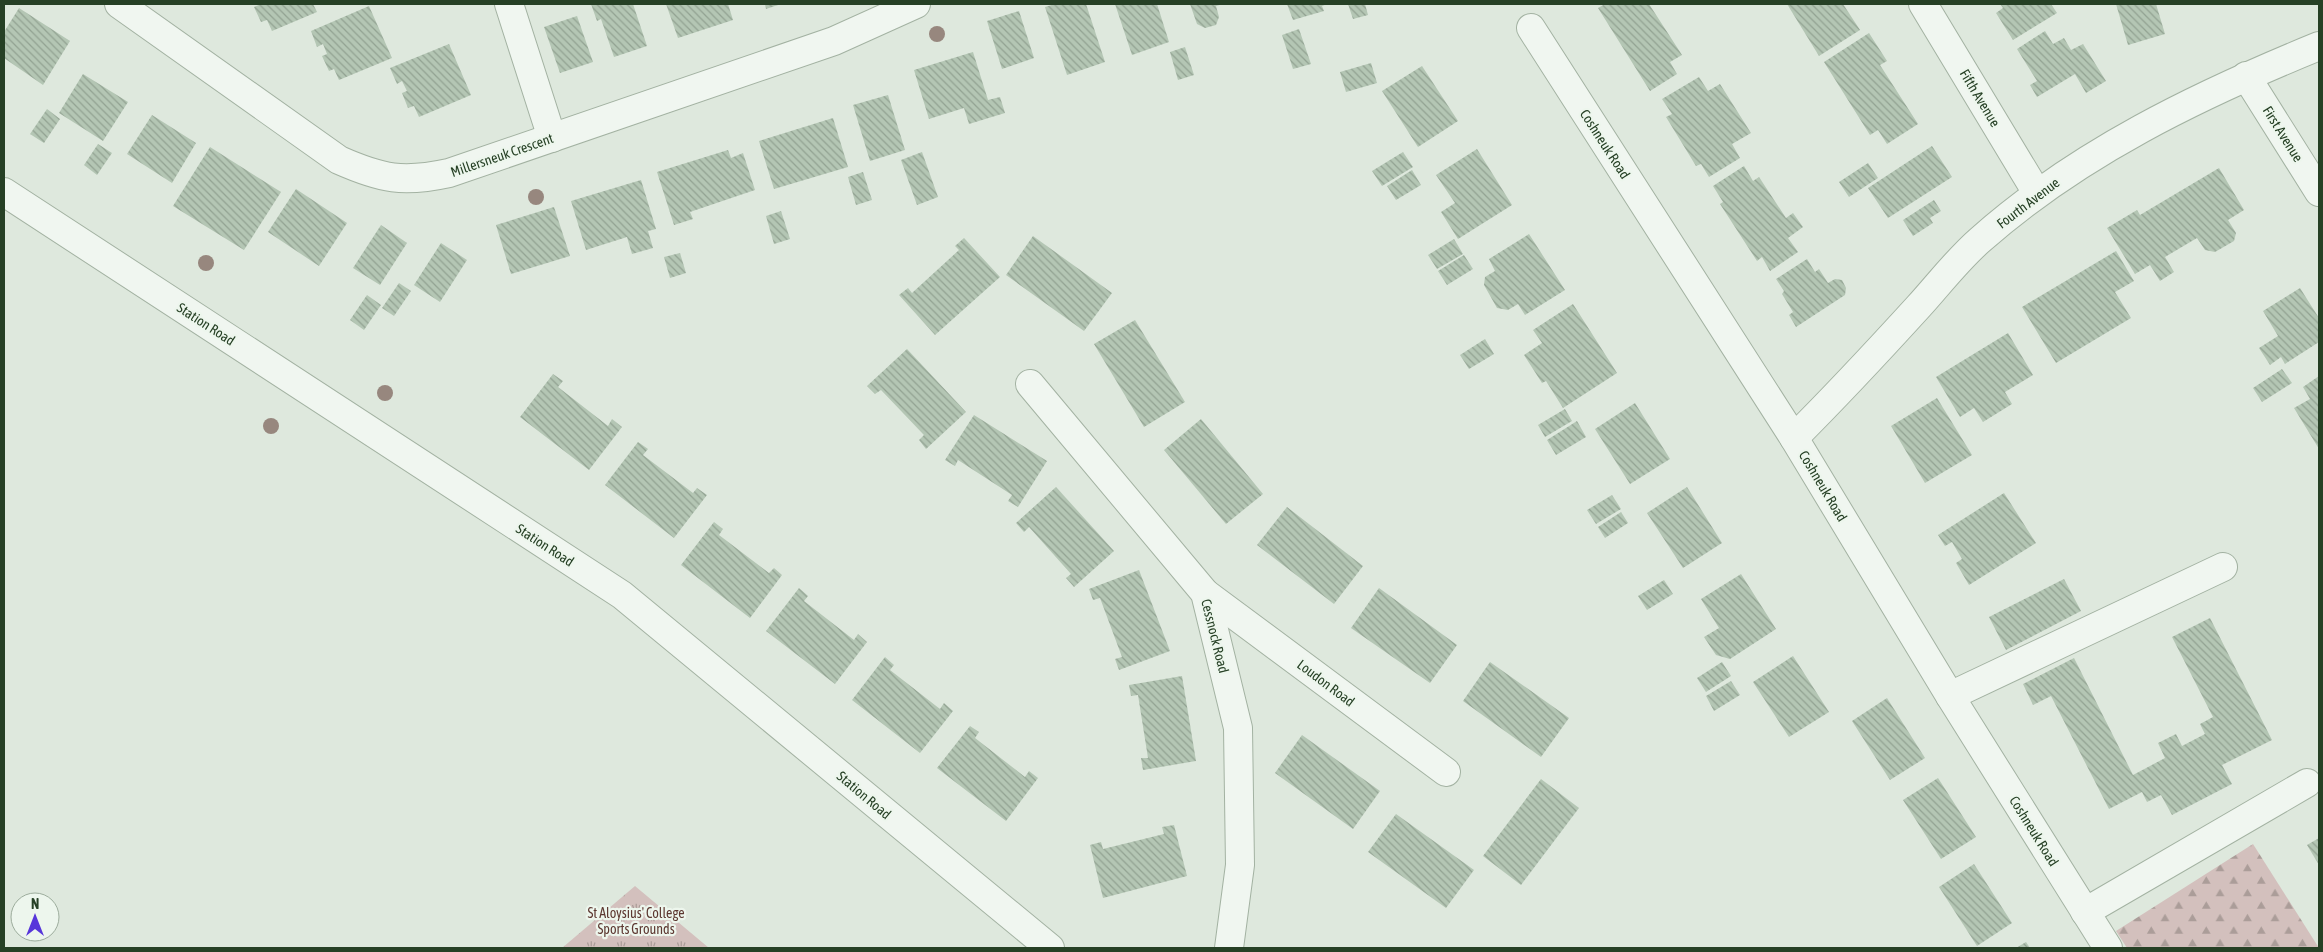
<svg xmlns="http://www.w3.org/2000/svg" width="2323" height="952" font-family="'Asap Condensed',sans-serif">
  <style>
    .forest { fill: url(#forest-firs) }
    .park { fill: url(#park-tufts) }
    .building { fill: url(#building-back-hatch) }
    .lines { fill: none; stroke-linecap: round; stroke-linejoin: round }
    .minor-casing { stroke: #a3b2a2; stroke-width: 30 }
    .minor { stroke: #f0f6f0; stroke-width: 28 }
    .tree { fill: #97877e }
    .labels { text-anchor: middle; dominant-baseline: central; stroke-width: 4.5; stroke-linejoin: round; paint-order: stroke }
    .street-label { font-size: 14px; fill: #264025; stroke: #edf6ed }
    .park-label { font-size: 14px; fill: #5d3831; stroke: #edf6ed }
  </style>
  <defs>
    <pattern id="forest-firs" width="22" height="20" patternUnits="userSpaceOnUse" patternTransform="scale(1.25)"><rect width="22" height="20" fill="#d3c0bd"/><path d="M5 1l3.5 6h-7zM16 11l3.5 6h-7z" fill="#ab9d99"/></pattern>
    <pattern id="park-tufts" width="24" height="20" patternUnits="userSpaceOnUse" patternTransform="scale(1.25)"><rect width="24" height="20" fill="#d3c0bd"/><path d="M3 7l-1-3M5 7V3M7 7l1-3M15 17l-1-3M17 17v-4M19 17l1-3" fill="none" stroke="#ab9d99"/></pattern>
    <pattern id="building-back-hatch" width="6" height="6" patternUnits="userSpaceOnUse" patternTransform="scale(1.25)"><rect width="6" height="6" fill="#b4c6b4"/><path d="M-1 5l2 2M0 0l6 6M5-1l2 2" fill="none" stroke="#92a292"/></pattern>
  </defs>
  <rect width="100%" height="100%" fill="#dee8dd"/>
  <path class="forest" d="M 2253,844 L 2319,948 L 2127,948 L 2116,931 Z"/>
  <path class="park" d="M 635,886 L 709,948 L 562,948 Z"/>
  <g class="building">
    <path d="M 261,4 L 313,4 L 317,12 L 272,31 L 267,20 L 261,22 L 254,7 Z"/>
    <path d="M 591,4 L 633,4 L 647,46 L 614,57 L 601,19 L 597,21 Z"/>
    <path d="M 666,4 L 728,4 L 733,20 L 678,38 Z"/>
    <path d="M 765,4 L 781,4 L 766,9 Z"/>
    <path d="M 1055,4 L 1086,4 L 1105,62 L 1067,75 L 1045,7 Z"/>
    <path d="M 1115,4 L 1157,4 L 1169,42 L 1132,55 Z"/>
    <path d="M 1190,4 L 1223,4 L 1216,6 L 1219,17 L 1216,25 L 1205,28 L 1197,24 Z"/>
    <path d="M 1287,4 L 1327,4 L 1322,6 L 1324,11 L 1293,20 Z"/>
    <path d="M 1348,4 L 1365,4 L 1368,15 L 1353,19 Z"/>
    <path d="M 1605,4 L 1649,4 L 1682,55 L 1670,62 L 1677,74 L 1650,91 L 1598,8 Z"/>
    <path d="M 1787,4 L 1843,4 L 1860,30 L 1819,56 Z"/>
    <path d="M 2000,4 L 2051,4 L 2057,13 L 2013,40 L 1996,13 L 2003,8 Z"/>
    <path d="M 2116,4 L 2156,4 L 2165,34 L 2128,45 Z"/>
    <path d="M 369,6 L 392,58 L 339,80 L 334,69 L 329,71 L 322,56 L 327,54 L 323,44 L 317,47 L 311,31 Z"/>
    <path d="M 19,8 L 70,41 L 43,85 L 4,58 L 4,32 Z"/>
    <path d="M 1019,11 L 1034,58 L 1002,69 L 987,21 Z"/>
    <path d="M 577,16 L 593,62 L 560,73 L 544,27 Z"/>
    <path d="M 1299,29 L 1311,64 L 1293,69 L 1282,35 Z"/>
    <path d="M 2045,31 L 2053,44 L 2064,38 L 2071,50 L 2083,44 L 2106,81 L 2086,93 L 2075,74 L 2037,97 L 2030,85 L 2037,81 L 2017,49 Z"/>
    <path d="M 1869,33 L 1887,61 L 1880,65 L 1918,124 L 1887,144 L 1878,130 L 1870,135 L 1824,62 Z"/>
    <path d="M 449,44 L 471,95 L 419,117 L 414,106 L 408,108 L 402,93 L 407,91 L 402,81 L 397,84 L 390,68 Z"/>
    <path d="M 1185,47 L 1194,75 L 1178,80 L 1170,52 Z"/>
    <path d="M 973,52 L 988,100 L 1000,97 L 1005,113 L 969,124 L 964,108 L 929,119 L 914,70 Z"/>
    <path d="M 1371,63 L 1377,83 L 1346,92 L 1340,72 Z"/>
    <path d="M 1422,66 L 1458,121 L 1418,147 L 1382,91 Z"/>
    <path d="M 83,74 L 128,102 L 103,141 L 59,113 Z"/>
    <path d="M 1699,77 L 1708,91 L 1720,84 L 1751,133 L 1732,144 L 1740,158 L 1709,177 L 1701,164 L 1696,166 L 1666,117 L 1672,114 L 1662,99 Z"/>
    <path d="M 888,95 L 905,150 L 870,161 L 853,105 Z"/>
    <path d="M 47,109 L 60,119 L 44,143 L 30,134 Z"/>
    <path d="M 152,115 L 196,143 L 172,183 L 127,154 Z"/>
    <path d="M 833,118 L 848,167 L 774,189 L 759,141 Z"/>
    <path d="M 98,144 L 112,153 L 97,175 L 84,165 Z"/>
    <path d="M 1932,146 L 1952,177 L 1888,218 L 1868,188 Z"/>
    <path d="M 210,147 L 281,192 L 244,250 L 173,206 Z"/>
    <path d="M 1477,149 L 1512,205 L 1458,239 L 1441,212 L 1455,203 L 1436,175 Z"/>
    <path d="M 728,150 L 731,158 L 743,153 L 755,190 L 690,212 L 693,219 L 674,225 L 657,172 Z"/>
    <path d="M 922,152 L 938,197 L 917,205 L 901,160 Z"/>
    <path d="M 1403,152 L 1413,167 L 1382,186 L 1372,171 Z"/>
    <path d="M 1868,163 L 1878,178 L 1849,197 L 1839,182 Z"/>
    <path d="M 1744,166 L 1753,181 L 1759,177 L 1786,218 L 1793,213 L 1803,227 L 1788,238 L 1798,252 L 1770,271 L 1762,257 L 1757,261 L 1720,204 L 1723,202 L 1713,186 Z"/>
    <path d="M 2219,168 L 2244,210 L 2228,220 L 2236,233 L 2234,241 L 2215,252 L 2205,250 L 2197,238 L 2165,257 L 2174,272 L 2160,281 L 2150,265 L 2135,274 L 2107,228 L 2137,210 L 2140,215 Z"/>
    <path d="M 1412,170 L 1421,185 L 1396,200 L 1387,186 Z"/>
    <path d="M 863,172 L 872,200 L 856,205 L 848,177 Z"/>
    <path d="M 641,180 L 656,229 L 648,231 L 653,248 L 632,254 L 627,237 L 586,250 L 571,201 Z"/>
    <path d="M 296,189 L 347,223 L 319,266 L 268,232 Z"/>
    <path d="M 1934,200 L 1941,211 L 1930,218 L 1933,223 L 1913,236 L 1903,220 Z"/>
    <path d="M 554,207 L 570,256 L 511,274 L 496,225 Z"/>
    <path d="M 781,211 L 790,239 L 774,244 L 766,216 Z"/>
    <path d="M 381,225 L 407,243 L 380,285 L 353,268 Z"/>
    <path d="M 1529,234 L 1565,290 L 1525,315 L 1518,304 L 1508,310 L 1497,308 L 1484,285 L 1485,277 L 1495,271 L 1489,259 Z"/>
    <path d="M 1033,236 L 1112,293 L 1084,331 L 1006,275 Z"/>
    <path d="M 964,238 L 1000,277 L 935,335 L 899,295 L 908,288 L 912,293 L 959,250 L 955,246 Z"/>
    <path d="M 1454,239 L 1463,254 L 1437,269 L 1428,255 Z"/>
    <path d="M 441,243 L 467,260 L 440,302 L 414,285 Z"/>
    <path d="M 2116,251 L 2134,281 L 2115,292 L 2131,318 L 2056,363 L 2022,307 Z"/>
    <path d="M 680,253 L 686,273 L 670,278 L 664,257 Z"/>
    <path d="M 1464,255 L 1473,269 L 1447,285 L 1438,271 Z"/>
    <path d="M 1807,259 L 1815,272 L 1819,269 L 1828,283 L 1835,279 L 1842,280 L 1846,288 L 1845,295 L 1796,327 L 1789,315 L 1793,312 L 1782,294 L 1784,291 L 1776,279 Z"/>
    <path d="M 399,283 L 411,291 L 394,316 L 382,308 Z"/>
    <path d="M 2300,288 L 2319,318 L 2319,342 L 2285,364 L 2281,357 L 2270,365 L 2259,348 L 2278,336 L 2263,311 Z"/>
    <path d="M 367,295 L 381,305 L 364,330 L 350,320 Z"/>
    <path d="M 1573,304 L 1617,373 L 1563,408 L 1546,381 L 1542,383 L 1524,355 L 1542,343 L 1533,330 Z"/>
    <path d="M 1135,320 L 1185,402 L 1144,427 L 1094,344 Z"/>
    <path d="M 2008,333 L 2033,375 L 2005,392 L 2012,404 L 1983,422 L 1974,408 L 1960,417 L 1936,377 Z"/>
    <path d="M 1485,339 L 1494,354 L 1469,369 L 1460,355 Z"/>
    <path d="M 907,349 L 966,412 L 926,449 L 919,440 L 924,435 L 881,390 L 875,394 L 867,386 Z"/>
    <path d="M 2282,369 L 2292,383 L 2262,402 L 2253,388 Z"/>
    <path d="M 553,374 L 563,381 L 558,387 L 608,426 L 612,419 L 622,427 L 589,470 L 520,417 Z"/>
    <path d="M 2319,376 L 2319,449 L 2294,408 L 2310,399 L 2303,387 Z"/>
    <path d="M 1937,398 L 1972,455 L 1925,483 L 1891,426 Z"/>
    <path d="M 1635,403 L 1670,459 L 1630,484 L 1595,429 Z"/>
    <path d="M 1565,409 L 1572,421 L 1545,437 L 1538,425 Z"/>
    <path d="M 974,415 L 1047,461 L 1018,507 L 1008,501 L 1012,495 L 958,460 L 955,466 L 945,460 Z"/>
    <path d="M 1201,419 L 1263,494 L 1226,524 L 1164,450 Z"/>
    <path d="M 1577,421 L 1586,437 L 1556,455 L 1547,440 Z"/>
    <path d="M 638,442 L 648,449 L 643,455 L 693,493 L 697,488 L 707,495 L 674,538 L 605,485 Z"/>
    <path d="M 1056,487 L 1114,551 L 1074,587 L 1066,578 L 1071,574 L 1029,527 L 1024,532 L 1016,523 Z"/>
    <path d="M 1687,487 L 1722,543 L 1683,568 L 1647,513 Z"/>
    <path d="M 2004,493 L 2036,543 L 1969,585 L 1956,563 L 1962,559 L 1952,542 L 1945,546 L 1938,535 Z"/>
    <path d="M 1612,495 L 1621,509 L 1596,524 L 1587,510 Z"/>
    <path d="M 1287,507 L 1363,566 L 1334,604 L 1257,545 Z"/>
    <path d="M 1621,512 L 1628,523 L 1605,538 L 1598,527 Z"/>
    <path d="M 714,522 L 723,529 L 719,535 L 769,573 L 774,568 L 782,575 L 750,618 L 681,565 Z"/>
    <path d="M 1139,570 L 1170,651 L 1119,670 L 1115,659 L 1122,657 L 1100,598 L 1093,600 L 1089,589 Z"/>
    <path d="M 1741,574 L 1776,629 L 1730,659 L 1716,655 L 1704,637 L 1719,628 L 1701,599 Z"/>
    <path d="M 2064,579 L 2081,611 L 2006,650 L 1989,617 Z"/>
    <path d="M 1664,580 L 1673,594 L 1647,610 L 1638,596 Z"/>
    <path d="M 799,588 L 808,596 L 804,601 L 854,640 L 858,634 L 867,642 L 835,684 L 766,631 Z"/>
    <path d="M 1379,588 L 1457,645 L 1430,683 L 1351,628 Z"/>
    <path d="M 2210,618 L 2272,740 L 2222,765 L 2232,784 L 2172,815 L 2161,795 L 2147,802 L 2142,792 L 2109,809 L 2051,696 L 2033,705 L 2023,684 L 2074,658 L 2133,775 L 2165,758 L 2158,743 L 2176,734 L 2182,746 L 2205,734 L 2200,724 L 2213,717 L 2172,637 Z"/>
    <path d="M 1793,656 L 1829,712 L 1789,737 L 1753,682 Z"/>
    <path d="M 885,657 L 894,665 L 890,670 L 940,709 L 944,703 L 953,711 L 920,753 L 852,700 Z"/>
    <path d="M 1490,662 L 1569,718 L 1541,757 L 1463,701 Z"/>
    <path d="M 1722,662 L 1731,676 L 1706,692 L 1697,678 Z"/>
    <path d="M 1182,676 L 1196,761 L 1143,770 L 1141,758 L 1148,758 L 1138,695 L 1131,696 L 1129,685 Z"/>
    <path d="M 1731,681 L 1740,695 L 1714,711 L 1706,696 Z"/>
    <path d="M 1887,698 L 1925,758 L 1890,780 L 1852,721 Z"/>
    <path d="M 970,726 L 979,732 L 975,738 L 1025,777 L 1029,771 L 1038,778 L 1006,821 L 937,768 Z"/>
    <path d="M 1302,735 L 1380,791 L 1353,829 L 1275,773 Z"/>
    <path d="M 1938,778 L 1976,837 L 1941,859 L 1903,800 Z"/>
    <path d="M 1541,779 L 1579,808 L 1521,885 L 1483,856 Z"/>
    <path d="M 1396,814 L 1474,870 L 1446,908 L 1368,852 Z"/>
    <path d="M 1174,825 L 1187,876 L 1103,898 L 1090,845 L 1101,842 L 1103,849 L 1164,834 L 1162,827 Z"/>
    <path d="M 2319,838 L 2319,865 L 2307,845 Z"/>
    <path d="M 1974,864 L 2012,923 L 1977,946 L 1939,887 Z"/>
    <path d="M 2026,942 L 2030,948 L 2016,948 Z"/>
  </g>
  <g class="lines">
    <g class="minor-casing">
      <g id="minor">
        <path d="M 119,4 L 339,160 C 382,179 403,183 449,173 L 834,41 L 916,4"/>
        <path d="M 509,4 L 552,138"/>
        <path d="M 1923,4 L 2037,193"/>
        <path d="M 1531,28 L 1794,438 L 1950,696 L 2108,948"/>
        <path d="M 2246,76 L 2319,192"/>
        <path d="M 4,192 L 622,595 L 1050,948"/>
        <path d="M 1030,384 L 1205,593 L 1238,728 L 1240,865 L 1229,948"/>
        <path d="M 1794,438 C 1837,395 1878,351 1919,306 C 1939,284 1958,259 1980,240 C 2078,153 2199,95 2319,46"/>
        <path d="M 1205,593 L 1446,772"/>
        <path d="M 1950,696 L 2223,567"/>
        <path d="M 2085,912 L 2307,783"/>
      </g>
    </g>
    <use href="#minor" class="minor"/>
  </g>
  <g class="tree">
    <circle cx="937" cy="34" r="8"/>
    <circle cx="536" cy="197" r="8"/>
    <circle cx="206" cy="263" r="8"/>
    <circle cx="385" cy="393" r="8"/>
    <circle cx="271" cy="426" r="8"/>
  </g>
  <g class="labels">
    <g class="street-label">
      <text transform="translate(1980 98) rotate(59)">Fifth Avenue</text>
      <text transform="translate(2283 134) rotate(58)">First Avenue</text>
      <text transform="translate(1605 144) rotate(57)">Coshneuk Road</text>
      <text transform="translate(502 155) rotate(-19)">Millersneuk Crescent</text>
      <text transform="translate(2028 203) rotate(-37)">Fourth Avenue</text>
      <text transform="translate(206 324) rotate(33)">Station Road</text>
      <text transform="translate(1823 486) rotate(59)">Coshneuk Road</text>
      <text transform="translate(545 545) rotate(33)">Station Road</text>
      <text transform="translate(1215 636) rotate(76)">Cessnock Road</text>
      <text transform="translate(1326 683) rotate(37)">Loudon Road</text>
      <text transform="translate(864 795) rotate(40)">Station Road</text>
      <text transform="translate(2034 831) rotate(58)">Coshneuk Road</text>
    </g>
    <g class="park-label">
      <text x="636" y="913">St Aloysius' College<tspan x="636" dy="16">Sports Grounds</tspan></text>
    </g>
  </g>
  <rect width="2323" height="952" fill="none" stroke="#264025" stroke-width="10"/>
  <g transform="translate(35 917)"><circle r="24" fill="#edf6ed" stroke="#9dad9d"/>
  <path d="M0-4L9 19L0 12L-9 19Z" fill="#5736da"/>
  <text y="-8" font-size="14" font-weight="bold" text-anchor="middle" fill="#264025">N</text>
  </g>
</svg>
